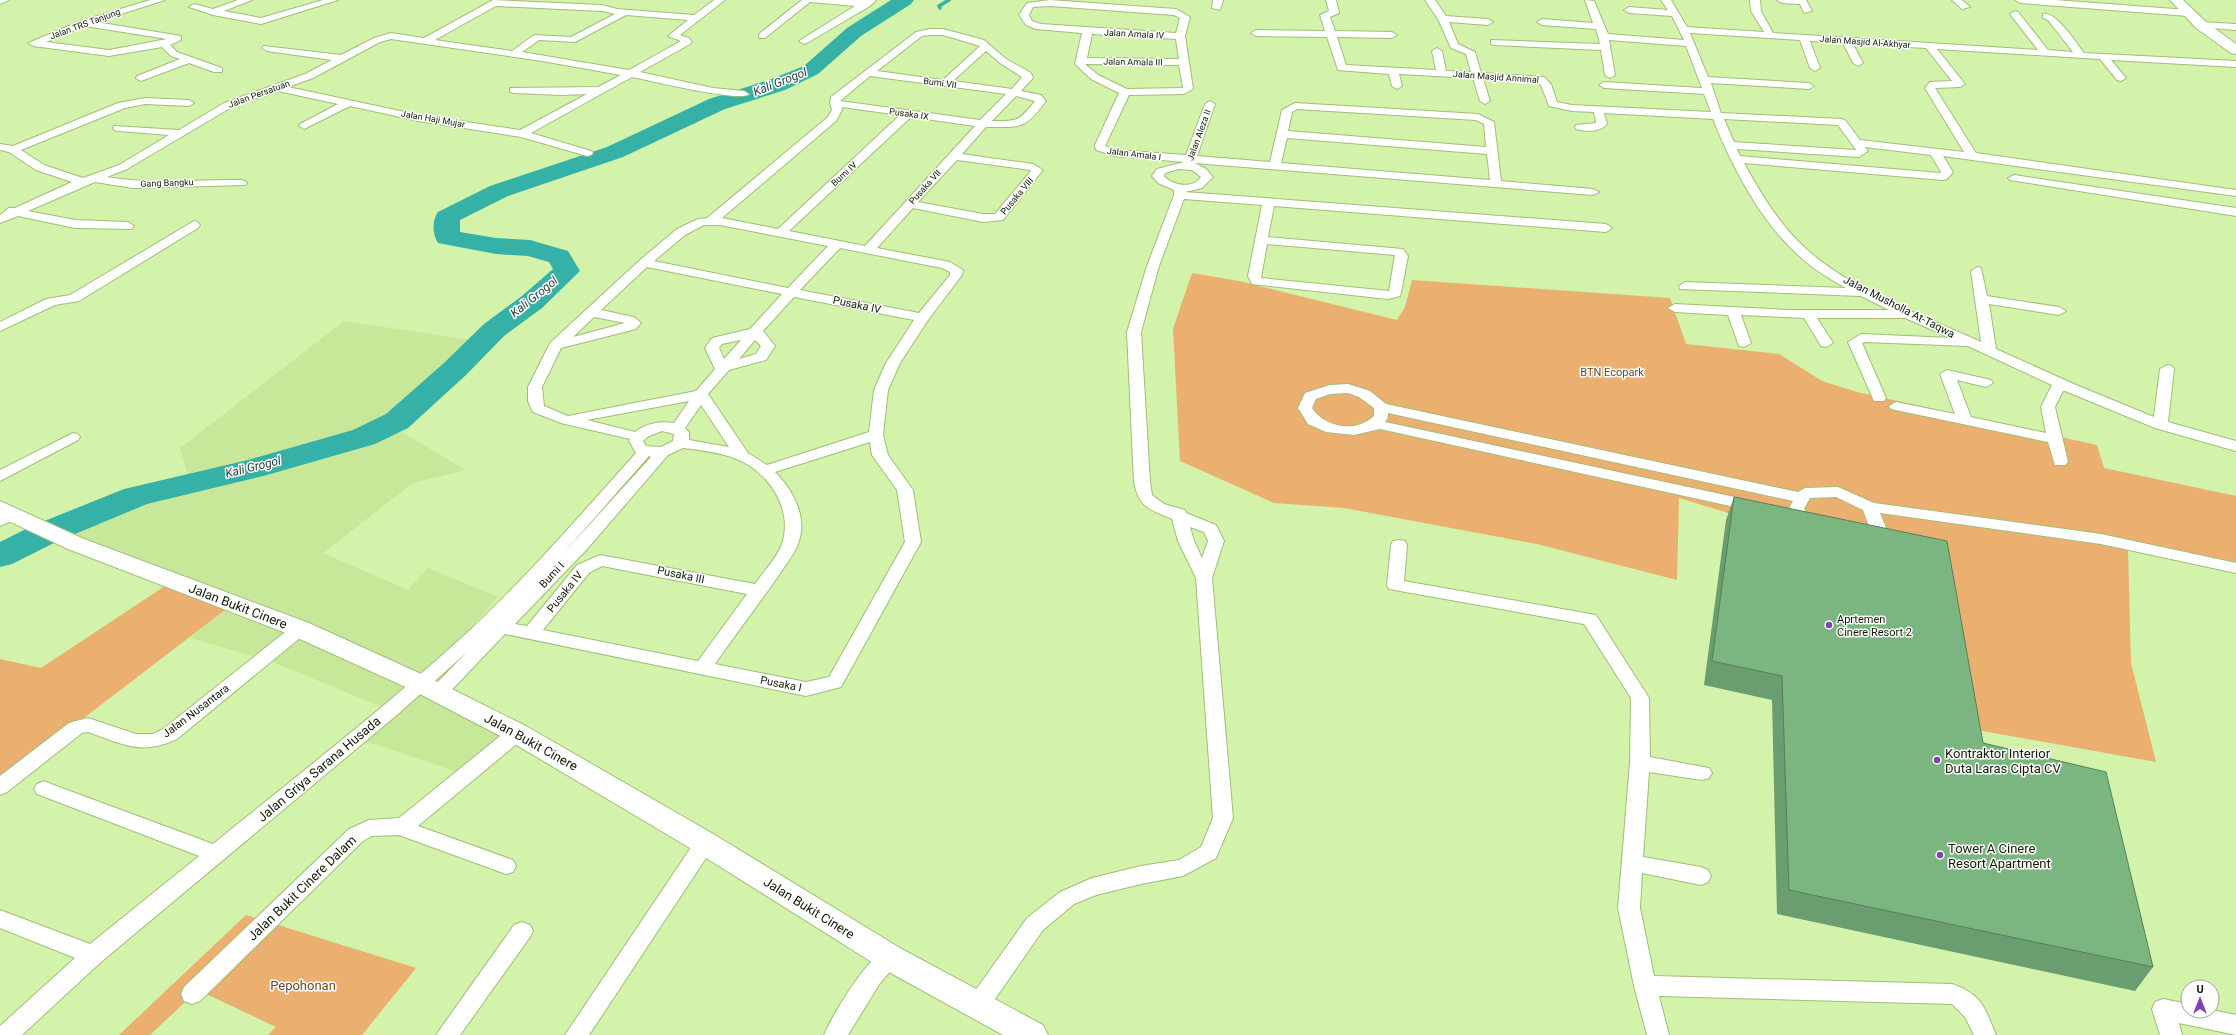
<svg xmlns="http://www.w3.org/2000/svg" width="2236" height="1035" font-family="Roboto,sans-serif">
  <style>
    .built { fill: #c8e899 }
    .green { fill: #ebaf70 }
    .lines { fill: none; stroke-linecap: round; stroke-linejoin: round }
    .stream { stroke: #35b1a7; stroke-width: 3.5 }
    .river { fill: #35b1a7; fill-rule: evenodd }
    .street-casing { stroke: #a1be79; stroke-width: 2 }
    .secondary-casing { stroke: #a1be79; stroke-width: 2 }
    .street { fill: #fff; fill-rule: evenodd }
    .secondary { fill: #fff; fill-rule: evenodd }
    .wall { fill: #6a9d6f }
    .building { fill: #7bb681; stroke: #567f5a }
    .poi-dot { fill: #8241b6; stroke: #fff; stroke-width: 1.5 }
    .labels { text-anchor: middle; dominant-baseline: central; stroke-width: 3; stroke-linejoin: round; paint-order: stroke }
    .far-street-label { font-size: 9px; fill: #111b02; stroke: #fff }
    .street-label { font-size: 11px; fill: #111b02; stroke: #fff }
    .park-label { font-size: 11px; fill: #6a4a28; stroke: #fff }
    .poi-label { font-size: 11px; fill: #111b02; stroke: #fff; text-anchor: start }
    .water-label { font-size: 12px; font-style: italic; fill: #243e3b; stroke: #fff }
    .near-street-label { font-size: 13px; fill: #111b02; stroke: #fff }
    .near-poi-label { font-size: 13px; fill: #111b02; stroke: #fff; text-anchor: start }
    .near-park-label { font-size: 13px; fill: #6a4a28; stroke: #fff }
  </style>
  <rect width="100%" height="100%" fill="#d3f2aa"/>
  <path class="built" d="M 344,321 L 471,340 L 381,420 L 466,470 L 413,483 L 323,553 L 408,590 L 428,568 L 498,597 L 427,677 L 524,729 L 466,775 L 351,736 L 382,707 L 270,661 L 190,638 L 228,608 L 60,532 L 103,505 L 188,475 L 180,448 Z"/>
  <g class="green">
    <path d="M 1192,273 L 1239,281 L 1397,320 L 1405,307 L 1412,280 L 1670,298 L 1686,344 L 1779,354 L 1822,381 L 1857,392 L 2097,445 L 2104,468 L 2236,496 L 2236,571 L 2128,549 L 2131,663 L 2156,762 L 1877,712 L 1860,553 L 1679,498 L 1677,580 L 1537,544 L 1344,508 L 1274,503 L 1180,461 L 1173,329 Z"/>
    <path d="M 168,584 L 229,607 L 0,782 L 0,659 L 41,668 Z"/>
    <path d="M 246,915 L 416,968 L 362,1035 L 268,1035 L 276,1027 L 198,990 L 150,1035 L 119,1035 Z"/>
  </g>
  <g class="lines">
    <path class="stream" d="M 940,8 L 939,6 L 949,0"/>
    <path class="river" d="M 891,0 L 914,0 L 911,4 L 861,36 L 818,74 L 785,90 L 725,109 L 623,157 L 508,196 L 460,220 L 460,232 L 496,238 L 530,240 L 568,251 L 580,271 L 542,308 L 504,336 L 466,375 L 408,428 L 375,444 L 267,475 L 147,504 L 56,542 L 12,564 L 0,567 L 0,542 L 32,526 L 124,489 L 248,460 L 353,430 L 386,414 L 444,363 L 484,324 L 522,296 L 553,269 L 549,262 L 528,256 L 496,254 L 438,243 C 432,234 432,220 438,212 L 490,186 L 607,147 L 709,99 L 769,80 L 804,66 L 847,28 Z"/>
    <g class="street-casing">
      <g id="street">
        <path d="M 0,0 L 9,0 L 0,4 Z"/>
        <path d="M 150,0 L 165,0 L 96,22 L 181,36 L 181,40 L 170,45 L 177,52 L 222,68 L 222,72 L 214,72 L 189,63 L 141,81 L 136,78 L 137,76 L 180,59 L 171,56 L 162,47 L 109,56 L 33,46 L 28,43 L 81,21 ZM 85,26 L 167,39 L 109,50 L 46,42 Z"/>
        <path d="M 238,0 L 252,0 L 224,11 L 261,18 L 323,0 L 338,0 L 261,24 L 213,15 L 189,7 L 194,4 L 213,9 Z"/>
        <path d="M 493,0 L 602,5 L 617,9 L 694,15 L 714,0 L 725,0 L 680,35 L 689,38 L 692,42 L 690,44 L 640,72 L 713,88 L 744,91 L 749,94 C 742,103 648,80 632,77 L 531,133 L 591,151 L 593,153 L 591,155 L 587,156 L 521,137 L 419,121 L 350,106 L 304,129 L 299,126 L 300,124 L 338,104 L 278,91 L 232,107 L 127,169 L 107,177 C 150,185 197,179 241,180 L 245,181 L 247,183 L 245,185 L 133,188 L 95,182 L 28,211 L 75,220 L 128,222 L 134,226 L 132,229 L 75,228 L 18,216 L 0,223 L 0,215 L 9,208 L 15,208 L 72,182 L 36,170 L 9,152 L 0,150 L 0,144 L 13,146 L 118,103 L 145,98 L 189,100 L 194,103 L 189,106 L 145,104 L 125,108 L 21,150 L 44,165 L 83,178 L 119,165 L 169,135 L 118,131 L 114,130 L 113,128 L 114,126 L 179,130 L 224,103 L 305,74 L 332,60 L 267,51 L 262,48 L 264,46 L 341,55 L 374,38 L 391,33 L 424,38 ZM 496,6 L 602,11 L 615,14 L 571,37 L 534,35 L 512,51 L 435,40 ZM 626,15 L 688,20 L 668,36 L 681,41 L 629,70 L 522,52 L 539,40 L 575,42 ZM 391,39 L 542,61 L 621,75 L 598,87 L 510,88 L 510,92 L 514,93 L 561,95 L 587,94 L 520,130 L 419,115 L 288,87 L 313,78 L 380,42 Z"/>
        <path d="M 802,0 L 876,0 L 870,6 L 807,43 L 804,44 L 799,41 L 855,6 L 810,2 L 765,38 L 759,38 L 759,34 Z"/>
        <path d="M 1050,0 L 1176,9 L 1190,17 L 1185,36 L 1193,89 L 1184,94 L 1129,95 L 1105,146 L 1116,150 L 1186,155 L 1205,104 L 1210,101 L 1215,104 L 1197,156 L 1270,162 L 1282,110 L 1295,103 L 1478,114 L 1494,122 L 1501,181 L 1593,189 L 1599,192 L 1593,195 L 1195,163 L 1206,169 L 1213,177 L 1202,188 L 1185,192 L 1606,224 L 1612,228 L 1606,232 L 1274,206 L 1268,237 L 1403,249 L 1408,256 L 1401,293 L 1400,296 L 1388,299 L 1252,284 L 1248,276 L 1262,205 L 1184,199 L 1159,266 L 1141,332 L 1150,482 L 1152,495 L 1164,504 L 1185,510 L 1186,513 L 1216,525 L 1224,541 L 1212,578 L 1233,818 L 1216,858 L 1183,876 L 1141,884 L 1096,895 L 1074,904 L 1043,930 L 986,1012 L 978,1015 L 970,1012 L 967,1005 L 970,998 L 1027,918 L 1060,892 L 1092,878 L 1141,866 L 1179,860 L 1201,847 L 1213,818 L 1196,578 L 1178,541 L 1172,519 C 1149,509 1139,508 1134,482 L 1127,332 L 1147,266 L 1174,195 L 1174,190 L 1158,183 L 1152,176 L 1157,169 L 1184,162 L 1115,156 L 1096,150 L 1095,145 L 1119,93 L 1091,79 L 1075,64 L 1082,33 L 1036,29 L 1026,25 L 1019,15 L 1027,3 ZM 1050,6 L 1174,15 L 1180,18 L 1176,33 L 1041,24 L 1032,21 L 1029,15 L 1033,7 ZM 1092,34 L 1176,39 L 1179,59 L 1087,58 ZM 1085,64 L 1179,65 L 1183,88 L 1127,89 L 1098,75 ZM 1297,109 L 1476,120 L 1484,124 L 1486,147 L 1288,131 L 1292,112 ZM 1287,138 L 1487,154 L 1490,180 L 1281,163 ZM 1179,169 L 1192,170 L 1201,177 C 1193,189 1173,186 1164,176 L 1165,173 ZM 1267,244 L 1395,255 L 1389,291 L 1261,278 ZM 1190,527 L 1204,532 L 1208,541 L 1202,558 L 1194,541 Z"/>
        <path d="M 1213,0 L 1223,0 L 1220,10 L 1212,8 Z"/>
        <path d="M 1326,0 L 1336,0 L 1339,13 L 1330,17 L 1335,31 L 1392,32 L 1397,35 L 1392,38 L 1337,37 L 1346,65 L 1436,70 L 1432,51 L 1437,48 L 1442,51 L 1446,71 L 1471,72 L 1466,54 L 1451,48 L 1438,19 L 1425,0 L 1435,0 L 1446,16 L 1488,19 L 1493,22 L 1488,25 L 1449,22 L 1458,44 L 1475,52 L 1481,73 L 1544,77 L 1551,84 L 1557,102 L 1572,105 L 1711,112 L 1704,94 L 1604,88 L 1599,85 L 1604,82 L 1702,88 L 1686,46 L 1609,40 L 1615,75 L 1610,78 L 1605,75 L 1601,50 L 1494,45 L 1491,44 L 1491,40 L 1600,44 L 1596,29 L 1542,25 L 1537,22 L 1542,19 L 1593,23 L 1585,0 L 1594,1 L 1608,34 L 1684,40 L 1672,16 L 1629,13 L 1624,10 L 1629,7 L 1668,10 L 1661,0 L 1671,0 L 1687,27 L 1764,32 L 1751,11 L 1750,0 L 1760,0 L 1761,11 L 1773,33 L 2038,50 L 2010,14 L 2015,11 L 2018,12 L 2048,50 L 2073,52 L 2048,20 L 2043,18 L 2043,14 C 2056,11 2076,43 2084,53 L 2236,61 L 2236,67 L 2111,60 L 2126,78 L 2121,81 L 2117,80 L 2100,59 L 1937,49 L 1965,84 L 1960,87 L 1935,88 L 1976,153 L 2236,190 L 2236,196 L 1943,156 L 1953,172 L 1947,179 L 1943,180 L 1744,163 C 1760,192 1779,224 1804,247 C 1851,291 1923,315 1981,342 L 1971,271 L 1977,267 L 1981,268 L 1987,296 L 2059,307 L 2066,311 L 2059,315 L 1989,304 L 1996,349 L 2076,385 L 2154,417 L 2160,369 L 2167,365 L 2172,366 L 2174,369 L 2168,422 L 2236,441 L 2236,451 L 2155,428 L 2065,391 L 2063,391 L 2055,407 L 2068,462 L 2065,465 L 2055,465 L 2048,442 L 1891,409 L 1889,406 L 1896,402 L 1955,414 L 1940,374 L 1947,370 L 1991,380 L 1993,383 L 1986,387 L 1957,380 L 1971,417 L 2046,433 L 2041,407 L 2052,385 L 1968,346 L 1864,342 L 1862,343 L 1886,398 L 1884,401 L 1874,401 L 1848,342 L 1861,334 L 1951,338 L 1905,318 L 1817,318 L 1833,343 L 1826,347 L 1821,346 L 1804,318 L 1741,315 L 1751,343 L 1744,347 L 1739,346 L 1728,315 L 1675,312 L 1668,308 L 1675,304 L 1789,310 L 1889,310 L 1861,296 L 1680,289 L 1679,286 L 1685,282 L 1846,288 C 1828,278 1810,267 1796,253 C 1759,219 1731,164 1713,119 L 1604,113 L 1607,124 C 1601,132 1586,132 1576,129 L 1575,127 L 1576,125 L 1596,123 L 1594,112 L 1572,111 L 1549,106 L 1541,85 L 1537,82 L 1483,79 L 1490,101 L 1485,104 L 1480,101 L 1473,78 L 1399,74 L 1402,86 L 1397,89 L 1392,86 L 1389,74 L 1338,70 L 1327,37 L 1256,36 L 1251,33 L 1256,30 L 1325,31 L 1320,15 L 1329,11 ZM 1690,33 L 1800,40 L 1810,68 L 1815,71 L 1820,68 L 1810,41 L 1843,43 L 1853,63 L 1858,66 L 1863,63 L 1853,44 L 1926,48 L 1952,81 L 1930,82 L 1925,88 L 1964,152 L 1860,140 L 1845,120 L 1841,119 L 1721,113 L 1711,83 L 1809,89 L 1814,86 L 1809,83 L 1708,77 ZM 1724,119 L 1838,125 L 1856,150 L 1734,142 ZM 1865,147 L 1931,155 L 1941,172 L 1940,173 L 1740,156 L 1737,149 L 1859,157 L 1868,151 Z"/>
        <path d="M 1777,0 L 1806,0 L 1812,11 L 1804,13 L 1800,4 L 1782,3 Z"/>
        <path d="M 1952,0 L 1962,0 L 1970,7 L 1962,9 Z"/>
        <path d="M 2015,0 L 2055,0 L 2188,10 L 2193,13 L 2188,16 L 2020,3 Z"/>
        <path d="M 2201,22 L 2236,24 L 2236,30 L 2198,27 L 2198,23 Z"/>
        <path d="M 930,29 L 943,29 L 984,40 L 1006,59 L 1031,73 L 1033,78 L 1021,91 L 1041,95 L 1046,101 C 1025,130 1020,127 986,127 L 962,154 L 1033,164 L 1043,170 L 1003,220 L 983,222 L 913,208 L 877,248 L 950,262 L 963,270 L 962,275 L 928,320 L 900,363 L 888,390 L 883,435 L 888,455 L 913,490 L 921,542 L 841,687 L 806,696 L 505,634 L 444,698 L 438,700 L 432,698 L 429,693 L 432,688 L 467,652 L 398,714 L 101,962 L 22,1035 L 0,1035 L 0,1026 L 75,958 L 0,928 L 0,910 L 90,944 L 199,856 L 37,794 L 34,789 L 37,784 L 44,781 L 51,784 L 213,844 C 299,774 387,706 469,631 C 528,576 582,513 636,453 L 629,441 L 630,439 L 561,423 L 533,412 L 528,401 L 528,387 L 550,343 L 640,260 L 677,229 L 698,219 L 707,218 L 828,117 L 832,110 L 830,103 L 831,97 L 916,32 ZM 930,35 L 943,35 L 980,46 L 943,80 L 877,71 L 922,36 ZM 986,51 L 1000,63 L 1022,77 L 1012,89 L 953,81 ZM 870,76 L 1006,94 L 980,120 L 840,101 ZM 1016,96 L 1035,101 C 1018,122 1019,121 992,121 ZM 842,107 L 900,115 L 778,229 L 722,218 L 836,121 L 842,110 ZM 911,117 L 975,126 L 865,246 L 789,231 ZM 957,160 L 1030,170 L 1031,171 L 995,214 L 983,214 L 918,202 ZM 704,225 L 720,225 L 828,246 L 788,288 L 654,261 L 685,235 ZM 840,248 L 942,268 L 950,272 L 950,275 L 919,313 L 800,290 ZM 647,267 L 782,294 L 750,329 L 712,338 L 705,348 L 715,369 L 696,391 L 568,416 L 544,406 L 542,387 L 561,348 L 636,329 L 641,323 L 634,317 L 601,310 ZM 794,297 L 914,320 L 886,363 L 874,390 L 869,432 L 767,465 L 748,453 L 708,394 L 729,370 L 766,360 L 775,346 L 763,331 ZM 594,317 L 625,323 L 573,337 ZM 741,340 L 724,359 L 719,348 L 722,344 ZM 755,340 L 761,346 L 756,354 L 739,359 ZM 689,401 L 674,423 C 660,421 647,423 635,432 L 587,420 ZM 701,405 L 729,447 L 689,440 L 689,432 L 685,428 ZM 662,431 L 674,434 L 673,441 L 661,447 L 646,446 L 643,441 L 649,436 ZM 870,442 L 872,455 L 897,490 L 905,542 L 829,677 L 806,682 L 715,664 C 736,634 758,605 779,575 C 788,561 799,549 801,532 C 804,510 790,487 775,472 ZM 683,448 C 700,450 718,452 734,458 C 767,470 794,508 782,544 C 777,558 763,572 755,584 L 600,555 L 577,565 L 527,626 L 515,624 L 588,548 L 668,455 ZM 649,456 L 651,457 L 560,557 ZM 602,566 L 747,594 L 698,661 L 543,630 L 589,573 Z"/>
        <path d="M 2014,175 L 2236,208 L 2236,216 L 2010,180 L 2008,178 Z"/>
        <path d="M 194,221 L 198,222 L 200,225 L 198,228 L 79,301 L 55,305 L 0,331 L 0,322 L 46,299 L 70,295 Z"/>
        <path d="M 1348,384 L 1370,391 L 1386,404 L 1798,492 L 1805,488 L 1838,487 L 1874,503 L 2101,534 L 2236,563 L 2236,573 L 2101,544 L 1880,513 L 1886,528 C 1880,537 1865,543 1855,541 L 1853,537 L 1855,533 L 1869,526 L 1863,510 L 1836,497 L 1810,498 L 1804,509 L 1819,525 L 1817,529 C 1804,532 1795,520 1788,510 L 1793,501 L 1388,413 L 1388,417 L 1385,422 L 1753,501 L 1759,503 L 1761,506 L 1759,509 L 1753,511 L 1380,429 L 1354,435 L 1326,432 L 1308,424 L 1298,408 L 1305,393 L 1330,385 ZM 1348,393 L 1359,397 L 1374,408 L 1374,416 C 1356,433 1325,428 1312,408 L 1316,399 L 1330,394 Z"/>
        <path d="M 73,433 L 78,434 L 80,437 L 78,440 L 0,481 L 0,470 Z"/>
        <path d="M 12,509 L 18,510 L 20,514 L 18,518 L 0,526 L 0,514 Z"/>
        <path d="M 1399,540 L 1405,541 L 1407,545 L 1404,581 L 1596,615 L 1649,698 L 1650,757 L 1709,768 L 1712,773 L 1709,778 L 1702,780 L 1649,772 L 1643,857 L 1701,867 L 1708,870 L 1711,876 L 1708,882 L 1701,885 L 1642,873 L 1640,908 L 1654,976 L 1952,984 C 1983,995 1984,1007 1996,1035 L 1974,1035 L 1965,1017 L 1952,1004 L 1659,996 L 1669,1035 L 1647,1035 L 1634,986 L 1618,908 L 1630,763 L 1631,698 L 1584,624 L 1389,589 L 1387,585 L 1391,545 L 1393,541 Z"/>
        <path d="M 300,623 L 306,625 L 309,629 L 306,633 L 177,739 C 140,756 123,744 88,732 L 82,733 L 7,792 L 0,795 L 0,776 L 69,723 L 76,721 L 88,718 L 136,734 L 153,734 L 163,729 L 294,625 Z"/>
        <path d="M 517,726 L 524,728 L 526,733 L 524,738 L 418,826 L 513,860 L 516,866 L 513,872 L 506,874 L 399,835 L 372,836 L 363,841 L 200,1001 L 192,1004 L 184,1001 L 181,994 L 184,987 L 349,829 L 369,820 L 399,818 L 510,728 Z"/>
        <path d="M 705,835 L 712,837 L 715,843 L 712,849 L 589,1035 L 565,1035 L 698,837 Z"/>
        <path d="M 522,922 L 530,925 L 533,931 L 530,937 L 460,1035 L 436,1035 L 514,925 Z"/>
        <path d="M 889,948 L 897,950 L 900,957 L 897,964 L 880,983 L 848,1035 L 824,1035 C 833,1014 868,955 889,948 Z"/>
        <path d="M 2163,999 L 2188,1004 L 2188,1011 L 2212,1010 L 2236,1015 L 2236,1035 L 2179,1023 L 2182,1035 L 2160,1035 L 2152,1009 L 2155,1002 Z"/>
      </g>
    </g>
    <g class="secondary-casing">
      <g id="secondary">
        <path d="M 2170,0 L 2183,0 L 2206,22 L 2236,44 L 2236,54 L 2231,53 L 2196,28 Z"/>
        <path d="M 0,501 L 84,539 L 309,623 L 430,678 L 526,726 L 715,835 L 900,948 L 1043,1025 L 1048,1035 L 1003,1035 L 878,966 L 695,851 L 508,740 L 412,690 L 291,635 L 68,549 L 0,517 Z"/>
      </g>
    </g>
    <use href="#street" class="street"/>
    <use href="#secondary" class="secondary"/>
  </g>
  <path class="wall" d="M 1734,497 L 1983,743 L 2153,967 L 2135,991 L 1777,914 L 1772,700 L 1704,685 L 1726,520 Z"/>
  <path class="building" d="M 1734,497 L 1947,541 L 1983,743 L 2106,772 L 2153,967 L 1789,890 L 1782,676 L 1712,661 Z"/>
  <g class="poi-dot">
    <circle cx="1829" cy="625" r="4"/>
    <circle cx="1937" cy="760" r="4"/>
    <circle cx="1940" cy="855" r="4"/>
  </g>
  <g class="labels">
    <g class="far-street-label">
      <text transform="translate(85 24) rotate(-20)">Jalan TRS Tanjung</text>
      <text transform="translate(1134 34) rotate(3)">Jalan Amala IV</text>
      <text transform="translate(1865 42) rotate(4)">Jalan Masjid Al-Akhyar</text>
      <text transform="translate(1133 62) rotate(1)">Jalan Amala III</text>
      <text transform="translate(1496 77) rotate(4)">Jalan Masjid Annimal</text>
      <text transform="translate(940 83) rotate(8)">Bumi VII</text>
      <text transform="translate(259 94) rotate(-20)">Jalan Persatuan</text>
      <text transform="translate(909 114) rotate(8)">Pusaka IX</text>
      <text transform="translate(433 119) rotate(10)">Jalan Haji Mujar</text>
      <text transform="translate(1199 135) rotate(-70)">Jalan Aleza II</text>
      <text transform="translate(1134 154) rotate(7)">Jalan Amala I</text>
      <text transform="translate(844 174) rotate(-43)">Bumi IV</text>
      <text transform="translate(167 183) rotate(-2)">Gang Bangku</text>
      <text transform="translate(925 187) rotate(-48)">Pusaka VII</text>
      <text transform="translate(1017 196) rotate(-50)">Pusaka VIII</text>
    </g>
    <g class="street-label">
      <text transform="translate(857 305) rotate(12)">Pusaka IV</text>
      <text transform="translate(1899 307) rotate(27)">Jalan Musholla At-Taqwa</text>
      <text transform="translate(552 575) rotate(-47)">Bumi I</text>
      <text transform="translate(681 575) rotate(12)">Pusaka III</text>
      <text transform="translate(565 592) rotate(-51)">Pusaka IV</text>
      <text transform="translate(781 684) rotate(11)">Pusaka I</text>
      <text transform="translate(196 711) rotate(-37)">Jalan Nusantara</text>
    </g>
    <g class="park-label">
      <text x="1612" y="372">BTN Ecopark</text>
    </g>
    <g class="poi-label">
      <text x="1837" y="619">Aprtemen<tspan x="1837" dy="13">Cinere Resort 2</tspan></text>
    </g>
    <g class="water-label">
      <text transform="translate(780 82) rotate(-22)">Kali Grogol</text>
      <text transform="translate(534 297) rotate(-39)">Kali Grogol</text>
      <text transform="translate(253 467) rotate(-14)">Kali Grogol</text>
    </g>
    <g class="near-street-label">
      <text transform="translate(238 606) rotate(21)">Jalan Bukit Cinere</text>
      <text transform="translate(531 742) rotate(29)">Jalan Bukit Cinere</text>
      <text transform="translate(319 769) rotate(-40)">Jalan Griya Sarana Husada</text>
      <text transform="translate(302 888) rotate(-44)">Jalan Bukit Cinere Dalam</text>
      <text transform="translate(809 908) rotate(32)">Jalan Bukit Cinere</text>
    </g>
    <g class="near-poi-label">
      <text x="1945" y="753">Kontraktor Interior<tspan x="1945" dy="15">Duta Laras Cipta CV</tspan></text>
      <text x="1948" y="848">Tower A Cinere<tspan x="1948" dy="15">Resort Apartment</tspan></text>
    </g>
    <g class="near-park-label">
      <text x="303" y="985">Pepohonan</text>
    </g>
  </g>
  <g transform="translate(2200 999)"><circle r="19" fill="#ffffff" stroke="#a0a49a"/>
  <path d="M0-3L7 15L0 10L-7 15Z" fill="#8241b6"/>
  <text y="-6" font-size="11" font-weight="bold" text-anchor="middle" fill="#111b02">U</text>
  </g>
</svg>
